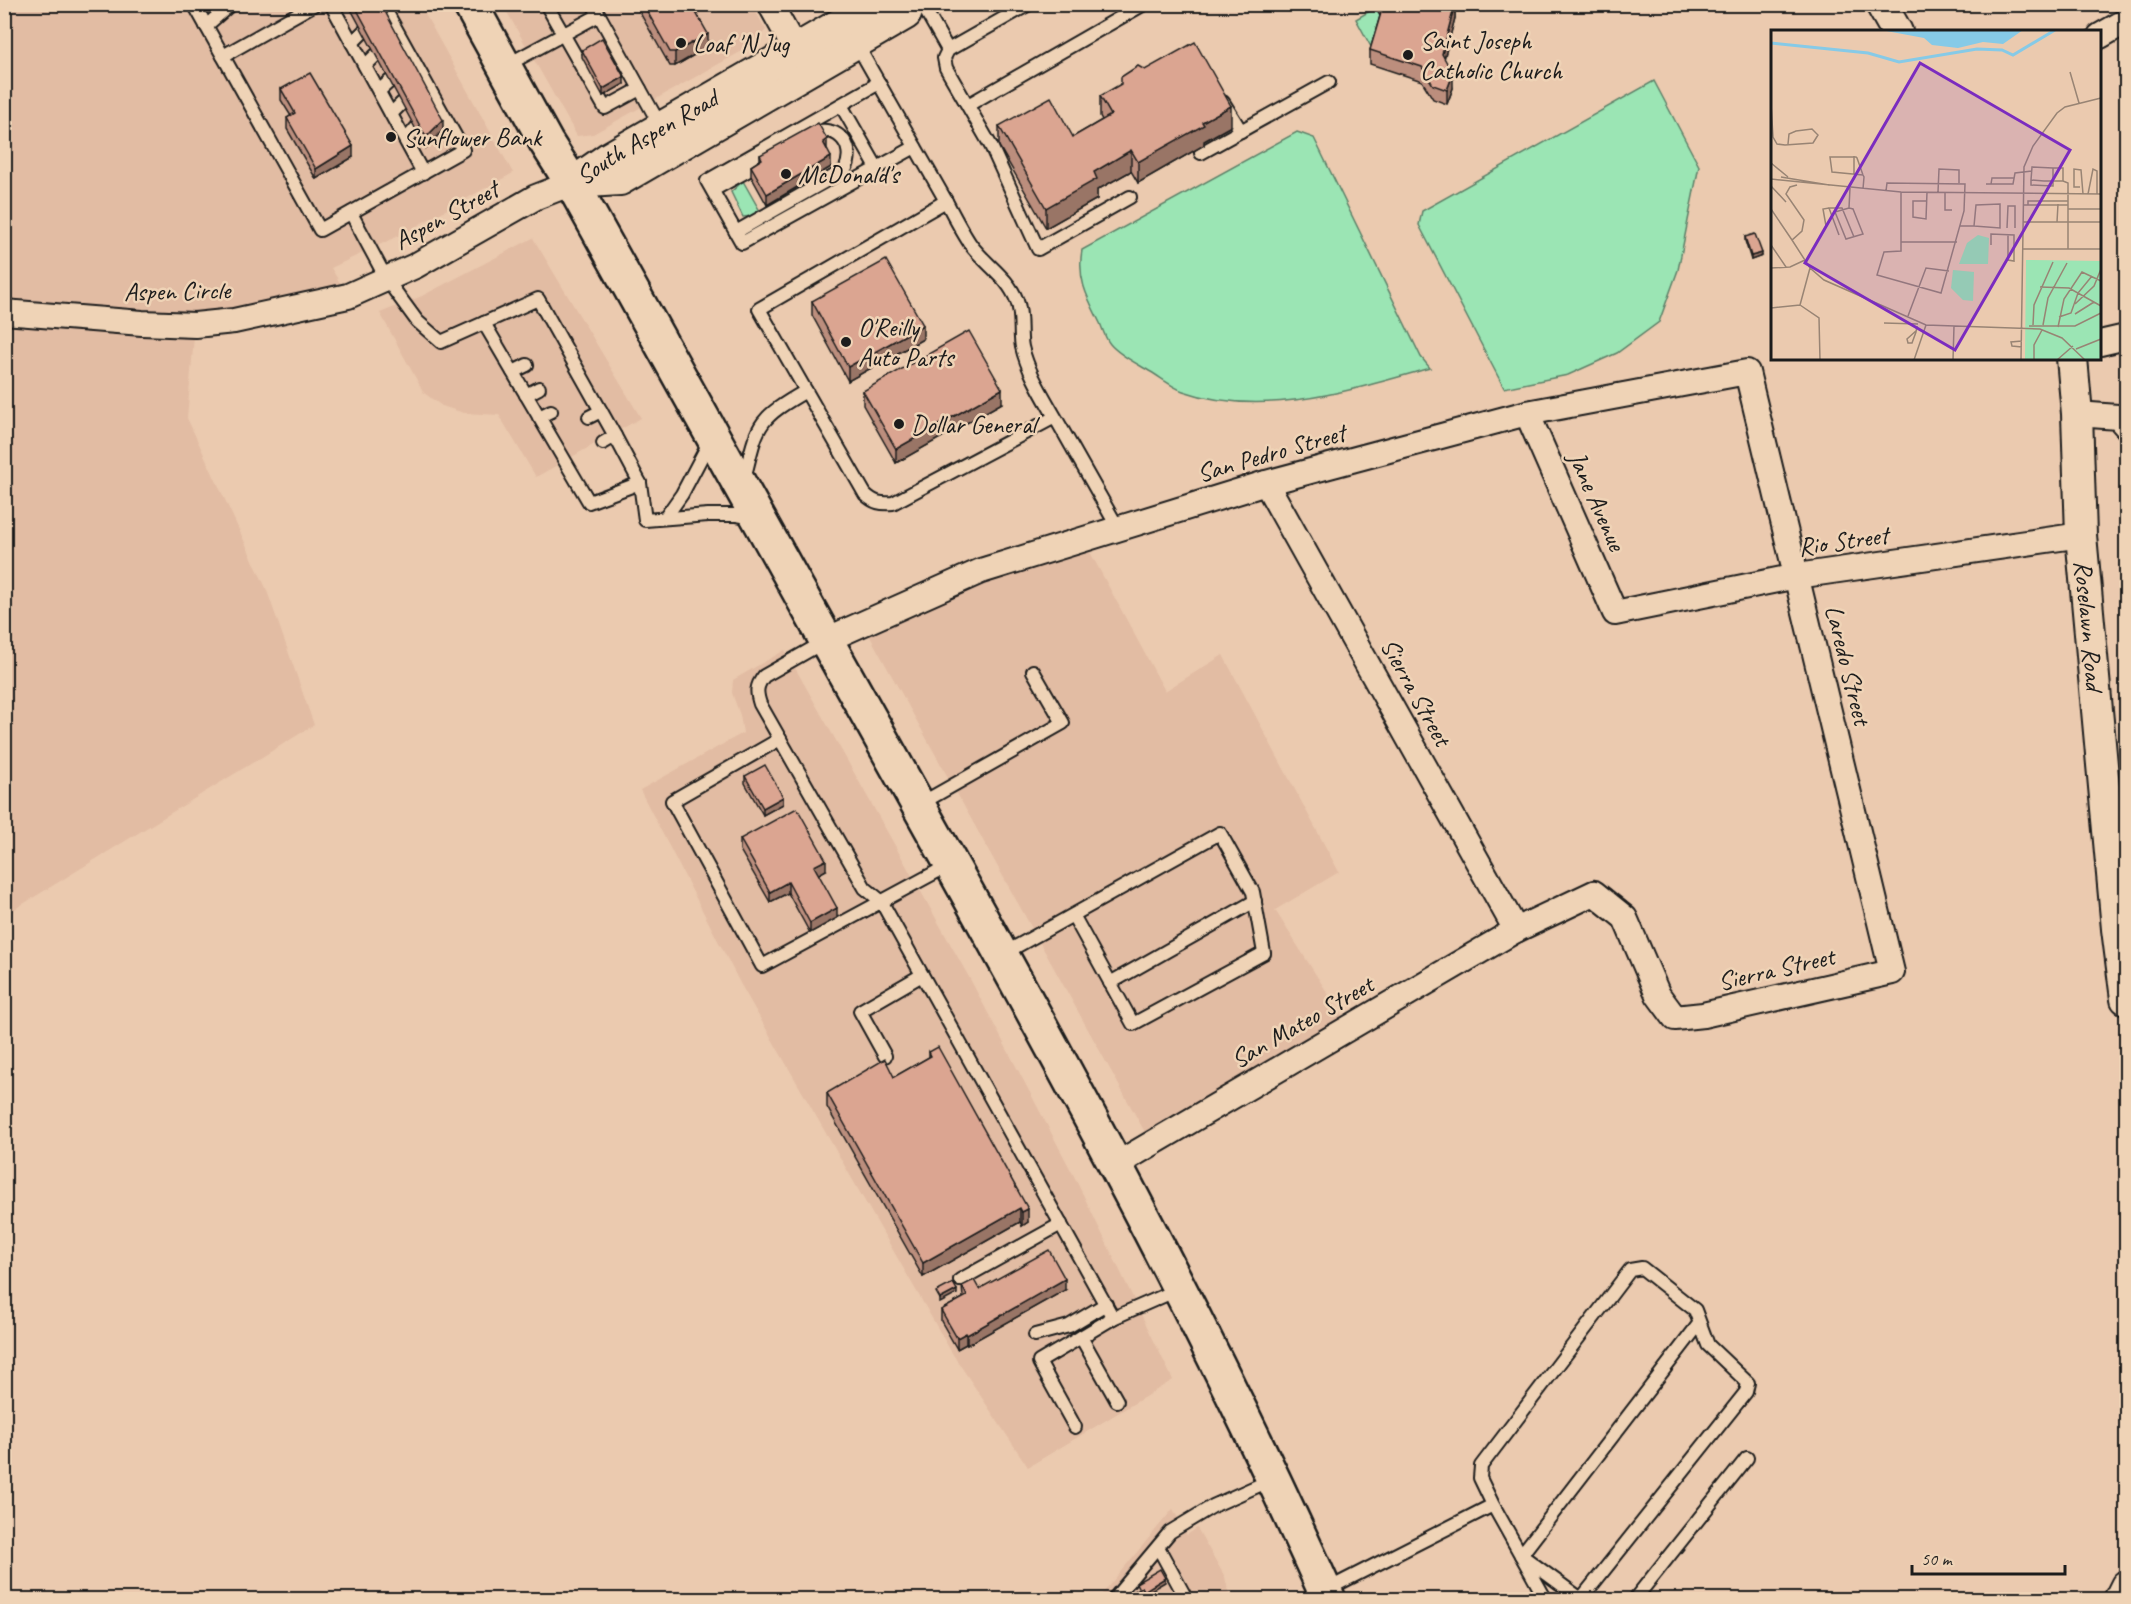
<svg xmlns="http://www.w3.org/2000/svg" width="2131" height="1604" font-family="Caveat,sans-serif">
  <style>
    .built { fill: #e2bca3 }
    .green { fill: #9be5b4; stroke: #5c8068; stroke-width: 1.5 }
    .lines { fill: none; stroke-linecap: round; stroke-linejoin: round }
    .service-casing { stroke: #1c1c1c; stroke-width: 16 }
    .minor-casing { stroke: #1c1c1c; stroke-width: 28 }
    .tertiary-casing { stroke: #1c1c1c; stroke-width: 34 }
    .primary-casing { stroke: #1c1c1c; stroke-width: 38 }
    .service { stroke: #efd3b6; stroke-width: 12 }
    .minor { stroke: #efd3b6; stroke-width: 24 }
    .tertiary { stroke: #efd3b6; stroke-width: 30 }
    .primary { stroke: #efd3b6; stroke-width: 33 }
    .wall { fill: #bc8e7d; stroke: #1c1c1c; stroke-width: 1.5 }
    .shaded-wall { fill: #997466; stroke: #1c1c1c; stroke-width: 1.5 }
    .building { fill: #dba591; stroke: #1c1c1c; stroke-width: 1.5 }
    .poi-dot { fill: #1c1c1c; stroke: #efd3b6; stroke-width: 2 }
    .labels { text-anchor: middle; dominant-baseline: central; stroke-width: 5; stroke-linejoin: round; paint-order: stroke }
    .poi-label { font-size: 26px; fill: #1c1c1c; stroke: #efd3b6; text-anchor: start }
    .street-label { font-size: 26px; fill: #1c1c1c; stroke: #efd3b6 }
    .inset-river { fill: none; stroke: #86cae7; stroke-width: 3 }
    .inset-road { fill: none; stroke: #988474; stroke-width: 1.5 }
    .view { fill: #7b2cbf; fill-opacity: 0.15; stroke: #7b2cbf; stroke-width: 3 }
    .inset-edge { fill: none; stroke: #1c1c1c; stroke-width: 3 }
  </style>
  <rect width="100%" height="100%" fill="#ebcaaf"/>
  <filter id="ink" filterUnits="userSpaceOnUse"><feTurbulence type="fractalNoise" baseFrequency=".0167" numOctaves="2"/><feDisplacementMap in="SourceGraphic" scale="12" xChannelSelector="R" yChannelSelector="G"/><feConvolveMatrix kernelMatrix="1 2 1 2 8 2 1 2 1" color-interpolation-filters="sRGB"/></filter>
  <g filter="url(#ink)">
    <g class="built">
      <path d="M 5,5 L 420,5 L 513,173 L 400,235 L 331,268 L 348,296 L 195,325 L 187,418 L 266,588 L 314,725 L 5,915 Z"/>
      <path d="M 503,5 L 752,5 L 766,30 L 762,34 L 760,41 L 593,134 L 577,136 Z"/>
      <path d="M 533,238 L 641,418 L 536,477 L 499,415 L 464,413 L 442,406 L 424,393 L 380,313 L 422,296 Z"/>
      <path d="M 1083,539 L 1165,691 L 1223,655 L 1339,872 L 1275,910 L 1349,1027 L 1151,1143 L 863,624 Z"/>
      <path d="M 785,650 L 970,979 L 1074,1176 L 1173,1380 L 1028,1467 L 952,1353 L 741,985 L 640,790 L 743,733 L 740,715 L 732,693 L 733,680 Z"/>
      <path d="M 1173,1509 L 1187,1535 L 1197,1528 L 1225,1577 L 1230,1599 L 1097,1600 Z"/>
    </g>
    <g class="green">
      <path d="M 1375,8 L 1383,20 L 1374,47 L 1370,45 L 1356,19 Z"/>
      <path d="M 1654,81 L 1699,166 L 1678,270 L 1659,322 L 1617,353 L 1568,375 L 1504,388 L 1419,225 L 1422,211 Z"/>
      <path d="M 1297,132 L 1314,138 L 1421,357 L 1430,368 C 1352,390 1263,419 1183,391 C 1172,387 1161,378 1151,372 C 1138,364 1120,356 1110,344 C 1105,338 1103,330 1100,323 C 1087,297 1077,279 1082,250 Z"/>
      <path d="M 743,181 L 761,213 L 754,216 L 743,217 L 731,192 Z"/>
    </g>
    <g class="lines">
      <g class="service-casing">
        <g id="service">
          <path d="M 194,4 L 320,230 L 463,150 L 382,4"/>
          <path d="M 331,4 L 423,173"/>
          <path d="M 546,4 L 605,108 L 640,89"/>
          <path d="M 593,4 L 661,127"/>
          <path d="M 922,4 L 948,50"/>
          <path d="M 1029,4 L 948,50 L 944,58 L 946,68 L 991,146 L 1038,249 L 1130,197"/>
          <path d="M 206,26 L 231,4"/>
          <path d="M 352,43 L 363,32"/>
          <path d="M 856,43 L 946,201"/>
          <path d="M 223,56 L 315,4"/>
          <path d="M 365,66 L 376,55"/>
          <path d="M 505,66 L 599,15"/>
          <path d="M 879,83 L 707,181 L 742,243 L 915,147"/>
          <path d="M 379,91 L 390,81"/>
          <path d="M 1223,102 L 1241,131"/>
          <path d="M 841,105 L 877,168"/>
          <path d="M 968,105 L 1144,4"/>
          <path d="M 391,114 L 402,103"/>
          <path d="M 406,140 L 416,128"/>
          <path d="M 1201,153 L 1329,82"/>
          <path d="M 713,190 L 765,161"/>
          <path d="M 351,213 L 387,280 L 417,321 L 441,342 L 538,299 L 615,436 L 640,483 L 645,520 L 708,515 L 737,515 L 754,518"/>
          <path d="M 736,232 L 845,170 C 858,144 834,121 808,135"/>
          <path d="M 484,323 L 589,502 L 640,483"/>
          <path d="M 513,372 L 527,365"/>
          <path d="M 526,395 L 539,388"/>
          <path d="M 539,417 L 551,411"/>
          <path d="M 589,417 L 601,411"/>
          <path d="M 1055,417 C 1042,394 1028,372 1022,347 C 1019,332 1023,316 1017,301 C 1008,277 986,265 971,245 C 962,232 954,216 946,201 L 759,309 L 865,494 C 874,503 881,504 893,503 L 1055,417 L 1118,528"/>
          <path d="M 603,443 L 615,436"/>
          <path d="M 744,479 C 758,425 755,420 806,391"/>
          <path d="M 665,518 L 682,494 L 711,439"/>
          <path d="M 824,642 L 764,676 C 756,686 756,692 760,704 L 865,888 L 881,901 L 1113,1318 L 1177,1290"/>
          <path d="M 780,739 L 672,801 L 762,966 L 951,864"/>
          <path d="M 920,804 L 1063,723 L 1033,671"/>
          <path d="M 1003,954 L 1220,833 L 1253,892 L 1264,953 L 1133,1024 L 1073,915"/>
          <path d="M 1110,983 L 1255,901"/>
          <path d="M 885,1056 L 860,1011 L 922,975"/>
          <path d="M 960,1280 L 1061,1224"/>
          <path d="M 1035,1335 L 1069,1326 L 1106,1304"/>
          <path d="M 1081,1337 L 1117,1401"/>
          <path d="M 1075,1427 L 1039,1362 L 1113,1318"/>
          <path d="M 1158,1547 L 1187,1600"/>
          <path d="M 1326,1590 L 1493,1505 L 1480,1478 L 1481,1466 L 1630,1270 L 1642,1268 L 1695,1310 L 1708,1345 L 1748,1383 L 1746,1392 L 1581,1599 L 1521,1555 L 1493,1505"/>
          <path d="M 1113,1600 L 1170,1532 L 1213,1506 L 1273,1479"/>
          <path d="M 1546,1600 L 1521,1555 L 1699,1324"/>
          <path d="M 1634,1600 L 1747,1458"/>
        </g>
      </g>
      <g class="minor-casing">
        <g id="minor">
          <path d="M 770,4 L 795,49"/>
          <path d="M 2100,36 L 2126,21"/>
          <path d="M 4,312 L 142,323 L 195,325 L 234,321 L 348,296 L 415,266 L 536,197 L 572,183"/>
          <path d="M 2100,343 L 2126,337"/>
          <path d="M 1527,413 L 1615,613 L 1797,576 L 2081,535"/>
          <path d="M 2077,414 L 2118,417 L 2126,426"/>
          <path d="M 1266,483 L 1516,930"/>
          <path d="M 826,640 L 981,571 L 1266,483 L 1527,413 L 1747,372 L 1892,972 L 1703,1015 L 1675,1018 L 1658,995 L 1625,918 L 1594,893 L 1516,930 L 1117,1164"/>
        </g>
      </g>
      <g class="tertiary-casing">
        <g id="tertiary">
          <path d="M 1881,4 L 1897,32"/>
          <path d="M 572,183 L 620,180 L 906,14 L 910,4"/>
          <path id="s1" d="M 572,183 L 608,158 L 874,4"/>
          <path id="s2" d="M 2072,358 L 2077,414 L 2081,535 L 2117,929 L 2126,999"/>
          <path d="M 2119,1600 L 2126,1586"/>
        </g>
      </g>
      <g class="primary-casing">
        <path id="primary" d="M 470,4 L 546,142 L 572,183 C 696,406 820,630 945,853 C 1082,1098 1214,1343 1329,1600"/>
      </g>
      <use href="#service" class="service"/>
      <use href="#minor" class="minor"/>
      <use href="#tertiary" class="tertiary"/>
      <use href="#primary" class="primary"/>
    </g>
    <g class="wall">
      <path d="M 352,4 L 381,4 L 443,130 L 426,148 L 352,11 Z"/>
      <path d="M 635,4 L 691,4 L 708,47 L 675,66 L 670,66 Z"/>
      <path d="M 1374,4 L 1455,4 L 1455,18 L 1444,58 L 1453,88 L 1447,104 L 1433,99 L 1422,81 L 1370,64 L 1370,50 L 1380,16 Z"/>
      <path d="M 582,50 L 624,84 L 603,96 L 582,57 Z"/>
      <path d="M 281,89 L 353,157 L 316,179 L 287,129 L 287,118 L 291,116 L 281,100 Z"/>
      <path d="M 1100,96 L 1231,126 L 1204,141 L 1204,145 L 1138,183 L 1131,171 L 1097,190 L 1097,199 L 1046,228 L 999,146 L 999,126 L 1073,137 L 1102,120 L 1100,116 Z"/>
      <path d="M 827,149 L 831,167 L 767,205 L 751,176 L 751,166 L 760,160 L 760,155 Z"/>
      <path d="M 1745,237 L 1762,256 L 1751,260 L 1745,241 Z"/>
      <path d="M 812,301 L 923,339 L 848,381 L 812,315 Z"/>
      <path d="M 863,391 L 1002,403 L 896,463 L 863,405 Z"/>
      <path d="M 745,776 L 783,804 L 763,815 L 745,783 Z"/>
      <path d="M 740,839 L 826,870 L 818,874 L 837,918 L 810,933 L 788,893 L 770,902 L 740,850 Z"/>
      <path d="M 929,1052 L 1028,1222 L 1022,1226 L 1020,1222 L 923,1277 L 827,1107 L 827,1093 L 894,1077 L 929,1057 Z"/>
      <path d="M 962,1286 L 979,1289 L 1065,1290 L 967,1345 L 966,1344 L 957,1349 L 941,1321 L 941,1310 L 963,1298 Z"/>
    </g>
    <g class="shaded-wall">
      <path d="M 1455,4 L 1455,18 L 1442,67 L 1442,54 Z"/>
      <path d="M 708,34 L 708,47 L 675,66 L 675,52 Z"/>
      <path d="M 1453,74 L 1453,88 L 1447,104 L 1447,90 Z"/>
      <path d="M 624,77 L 624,84 L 603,96 L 603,89 Z"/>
      <path d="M 1231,106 L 1231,126 L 1204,141 L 1204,145 L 1138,183 L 1138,162 L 1202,122 Z"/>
      <path d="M 443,120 L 443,130 L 426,148 L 426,137 Z"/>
      <path d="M 827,139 L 827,150 L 823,142 Z"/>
      <path d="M 353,146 L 353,157 L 316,179 L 316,169 Z"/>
      <path d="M 1131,150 L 1131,171 L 1097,190 L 1097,199 L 1046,228 L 1046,208 L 1094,172 Z"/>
      <path d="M 831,157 L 831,167 L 767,205 L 767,194 Z"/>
      <path d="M 1762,253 L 1762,256 L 1751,260 L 1751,256 Z"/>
      <path d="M 923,325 L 923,339 L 848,381 L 848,367 Z"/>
      <path d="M 1002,389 L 1002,403 L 896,463 L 896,449 Z"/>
      <path d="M 783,797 L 783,804 L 763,815 L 763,808 Z"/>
      <path d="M 826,860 L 826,870 L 814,877 L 814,866 Z"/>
      <path d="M 788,882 L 788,893 L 770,902 L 770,892 Z"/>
      <path d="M 837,908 L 837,918 L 810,933 L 810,923 Z"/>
      <path d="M 1020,1208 L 1020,1222 L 923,1277 L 923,1263 Z"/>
      <path d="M 1028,1209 L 1028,1222 L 1022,1226 L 1022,1212 Z"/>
      <path d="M 1065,1279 L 1065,1290 L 967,1345 L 967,1335 Z"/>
      <path d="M 957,1290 L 957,1294 L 940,1303 L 940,1299 Z"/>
      <path d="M 966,1333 L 966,1344 L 957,1349 L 957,1338 Z"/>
      <path d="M 1165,1578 L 1165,1582 L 1141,1596 L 1141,1592 Z"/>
    </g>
    <g class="building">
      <path d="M 354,4 L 381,4 L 443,120 L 426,137 Z"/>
      <path d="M 643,4 L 691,4 L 708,34 L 675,52 L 670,52 Z"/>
      <path d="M 1382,4 L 1455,4 L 1442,54 L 1453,74 L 1447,90 L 1433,85 L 1422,67 L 1370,50 L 1383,6 Z"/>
      <path d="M 602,38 L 624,77 L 603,89 L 582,50 Z"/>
      <path d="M 1195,42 L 1231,106 L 1202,122 L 1204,125 L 1138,162 L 1131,150 L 1094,172 L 1097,179 L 1046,208 L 999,126 L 1051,97 L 1073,137 L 1111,115 L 1100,96 L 1121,84 L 1121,77 L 1138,66 L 1145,70 Z"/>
      <path d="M 310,73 L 353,146 L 316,169 L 287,118 L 295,113 L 281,89 Z"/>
      <path d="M 818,123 L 827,139 L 823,142 L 831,157 L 767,194 L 751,166 L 762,159 L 760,155 Z"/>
      <path d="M 1755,234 L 1762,253 L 1751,256 L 1745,237 Z"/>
      <path d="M 886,260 L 923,325 L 848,367 L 812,301 Z"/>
      <path d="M 969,331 L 1002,389 L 896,449 L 863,391 Z"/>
      <path d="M 765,765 L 783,797 L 763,808 L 745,776 Z"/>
      <path d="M 797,808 L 826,860 L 814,866 L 837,908 L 810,923 L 788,882 L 770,892 L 740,839 Z"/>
      <path d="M 938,1047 L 1028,1209 L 1022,1212 L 1020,1208 L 923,1263 L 827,1093 L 885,1059 L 894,1077 L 931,1056 L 929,1052 Z"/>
      <path d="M 1049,1250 L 1065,1279 L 967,1335 L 966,1333 L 957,1338 L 941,1310 L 967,1296 L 962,1286 L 974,1280 L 979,1289 Z"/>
      <path d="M 953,1283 L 957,1290 L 940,1299 L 936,1292 Z"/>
      <path d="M 1160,1569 L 1165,1578 L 1144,1591 L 1142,1587 L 1139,1589 L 1136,1583 Z"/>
      <path d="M 1142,1587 L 1149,1599 L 1120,1599 Z"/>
      <path d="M 1177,1594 L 1180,1599 L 1168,1599 Z"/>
    </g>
  </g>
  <g class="poi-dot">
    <circle cx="681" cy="43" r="6"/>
    <circle cx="1408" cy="55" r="6"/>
    <circle cx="391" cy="137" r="6"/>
    <circle cx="786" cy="174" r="6"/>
    <circle cx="846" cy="342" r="6"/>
    <circle cx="899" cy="424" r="6"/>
  </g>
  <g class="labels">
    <g class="poi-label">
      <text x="1420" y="40">Saint Joseph<tspan x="1420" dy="30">Catholic Church</tspan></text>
      <text x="693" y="43">Loaf 'N Jug</text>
      <text x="403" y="137">Sunflower Bank</text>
      <text x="798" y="174">McDonald's</text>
      <text x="858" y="327">O'Reilly<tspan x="858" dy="30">Auto Parts</tspan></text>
      <text x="911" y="424">Dollar General</text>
    </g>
    <g class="street-label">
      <text stroke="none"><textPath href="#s1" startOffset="88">South Aspen Road</textPath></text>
      <text transform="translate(446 215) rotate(-29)">Aspen Street</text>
      <text transform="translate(177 291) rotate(-1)">Aspen Circle</text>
      <text transform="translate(1271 453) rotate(-16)">San Pedro Street</text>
      <text transform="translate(1597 501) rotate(66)">Jane Avenue</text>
      <text transform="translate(1843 541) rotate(-8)">Rio Street</text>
      <text stroke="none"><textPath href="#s2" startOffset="268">Roselawn Road</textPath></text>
      <text transform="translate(1848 665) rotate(76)">Laredo Street</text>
      <text transform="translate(1416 692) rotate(61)">Sierra Street</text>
      <text transform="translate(1776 969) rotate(-13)">Sierra Street</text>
      <text transform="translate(1302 1022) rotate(-30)">San Mateo Street</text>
    </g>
  </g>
  <g transform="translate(1771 30)">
    <rect width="330" height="330" fill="#ebcaaf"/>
    <path d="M 207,205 L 218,208 L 217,234 L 188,234 L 196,213 ZM 255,230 L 330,231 L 330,330 L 254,330 ZM 182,240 L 203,242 L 202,271 L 192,270 L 180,258 Z" fill="#9be5b4"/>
    <path d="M 110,0 L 252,0 L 232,14 L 212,12 L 187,18 L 161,15 L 153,8 Z" fill="#86cae7"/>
    <path class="inset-river" d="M 0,13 L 97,23 L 128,32 L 206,19 L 231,20 L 242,25 L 284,0"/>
    <path class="inset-road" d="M 299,42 L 308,73M 0,74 L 2,107 L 6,114 L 14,115 L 42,113 L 47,105 L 41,99 L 25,101 L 18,104 L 17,114M 0,133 L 17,147M 83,145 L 83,126M 92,145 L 61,142 L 59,127 L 85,127 L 86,128 L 92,145 L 93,147 L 92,159M 10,147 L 58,155M 0,149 L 130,162 L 330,164M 260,150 L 273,151 L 292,151 L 292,138 L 282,138 L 261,137 L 260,150 L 260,155 L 282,156 L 282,138M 292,151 L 297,153 L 297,219M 215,154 L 242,154 L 244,143 L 261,141M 220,154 L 221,148 L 243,148M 0,156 L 15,172M 309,157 L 303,157 L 303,139 L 310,140 L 312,164M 115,161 L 116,153 L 194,154 L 193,181 L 170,263 L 106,245 L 113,222 L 130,221 L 130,162M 167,162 L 168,139 L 188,140 L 188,153M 174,162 L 174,180 L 181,180M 317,164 L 322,139 L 326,141 L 326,164M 156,171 L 142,171 L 142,187 L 155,189 L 156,162M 252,175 L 297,175M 257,175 L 257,171 L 297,171M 78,178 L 64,182 L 75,209 L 92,204 L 82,179 L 78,178 L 79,158M 0,179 L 21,210 L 31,201 L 33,190 L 15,164 L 19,157 L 26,155M 297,179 L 330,179M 252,192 L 330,192M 286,192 L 287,174M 55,196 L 52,179 L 58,178M 189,196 L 203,196 L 205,175 L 229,174 L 229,198 L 203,196M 236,198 L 237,176 L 244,176 L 244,198M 68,205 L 58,178 L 71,178 L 83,207M 21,210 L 39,238 L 53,250 L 155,295 L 269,299 L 291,308 L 314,330M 130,212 L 186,212M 0,215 L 15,237M 220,215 L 220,204 L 243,205 L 243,231 L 237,230 L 237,205M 251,219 L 330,219M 0,238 L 19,237 L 34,230M 269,257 L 298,258 L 330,276M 304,274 L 323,256 L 330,239M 29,275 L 48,288 L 49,330M 29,275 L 39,238M 0,278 L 29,275M 304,284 L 323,272M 137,286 L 155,238 L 178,241M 288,287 L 300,283 L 307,263 L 321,246M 113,293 L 147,294M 262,295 L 263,275 L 282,232M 272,295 L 277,268 L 296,233M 258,296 L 304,296 L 330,283M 287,297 L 293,269 L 311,242 L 330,251M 146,300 L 136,309 L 137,313 L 141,313 L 145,302 L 146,296M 251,317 L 241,316 L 240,312 L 251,311M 305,319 L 330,309M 143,330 L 155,295M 182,330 L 183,296M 250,330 L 253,137 L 262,116 L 286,83 L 294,77 L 330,68M 263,330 L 263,315 L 271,300M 286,330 L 302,316"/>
    <path class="view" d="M 149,33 L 299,120 L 184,320 L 34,233 Z"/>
    <rect width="330" height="330" class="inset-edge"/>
  </g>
  <rect width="2131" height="1604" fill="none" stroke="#efd3b6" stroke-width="24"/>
  <rect x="12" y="12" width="2107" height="1580" fill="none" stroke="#1c1c1c" stroke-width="2" filter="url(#ink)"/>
  <path d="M1912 1565v9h153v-9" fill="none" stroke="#1c1c1c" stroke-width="3"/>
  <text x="1921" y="1565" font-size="18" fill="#1c1c1c" stroke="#efd3b6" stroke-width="4.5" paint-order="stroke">50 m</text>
</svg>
